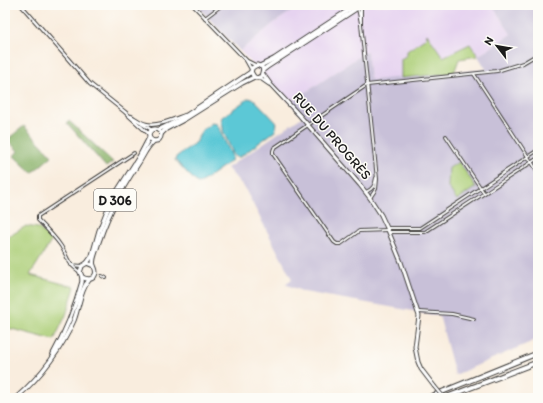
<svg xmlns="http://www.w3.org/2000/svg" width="543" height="403" font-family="Itim,sans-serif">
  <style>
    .built { fill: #e6d3f0 }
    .industrial { fill: #c8c0d8 }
    .green { fill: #aacd75; stroke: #637448 }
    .forest { fill: #87b066; stroke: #526641 }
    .water { fill: #5cc8d6; stroke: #3c7279 }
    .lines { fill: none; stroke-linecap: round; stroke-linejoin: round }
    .minor-casing { stroke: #3d3b39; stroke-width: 4 }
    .tertiary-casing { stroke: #3d3b39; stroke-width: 4.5 }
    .secondary-casing { stroke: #3d3b39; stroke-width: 5 }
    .primary-casing { stroke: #3d3b39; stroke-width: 5.5 }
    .motorway-casing { stroke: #3d3b39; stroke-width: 6 }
    .minor { stroke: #fff; stroke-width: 2 }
    .tertiary { stroke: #fff; stroke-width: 2.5 }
    .secondary { stroke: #fff; stroke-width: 3 }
    .primary { stroke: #fff; stroke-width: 3.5 }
    .motorway { stroke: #fff; stroke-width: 4 }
    .secondary-bridge-casing { stroke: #3d3b39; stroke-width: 5; stroke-linecap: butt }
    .secondary-bridge { stroke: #fff; stroke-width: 3 }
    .labels { text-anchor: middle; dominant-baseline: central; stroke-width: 3; stroke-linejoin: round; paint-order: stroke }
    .shield { fill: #fdfcf7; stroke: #605f5e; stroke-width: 1 }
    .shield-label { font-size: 13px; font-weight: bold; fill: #1c1c1c }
    .street-label { font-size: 14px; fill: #1c1c1c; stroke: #fdfcf7 }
  </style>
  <rect width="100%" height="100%" fill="#fdfcf7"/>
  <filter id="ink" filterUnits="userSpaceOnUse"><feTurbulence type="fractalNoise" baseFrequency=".025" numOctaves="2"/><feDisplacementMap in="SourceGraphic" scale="8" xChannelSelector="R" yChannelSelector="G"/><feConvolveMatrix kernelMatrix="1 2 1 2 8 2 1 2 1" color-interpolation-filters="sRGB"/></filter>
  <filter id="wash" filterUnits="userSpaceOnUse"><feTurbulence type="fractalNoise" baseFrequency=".012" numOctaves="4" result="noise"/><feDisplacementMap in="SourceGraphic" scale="16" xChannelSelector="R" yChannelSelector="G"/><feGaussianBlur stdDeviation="0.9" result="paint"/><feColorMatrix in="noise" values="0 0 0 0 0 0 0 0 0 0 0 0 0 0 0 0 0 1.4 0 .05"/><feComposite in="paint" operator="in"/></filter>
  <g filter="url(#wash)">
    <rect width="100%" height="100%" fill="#f9edde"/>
    <path class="built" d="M 301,5 L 492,5 L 511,34 L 478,56 L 470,44 L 443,57 L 427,34 L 426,38 L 408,51 L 407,55 L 401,59 L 401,78 L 373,80 L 370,78 L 367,52 L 364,53 L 290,103 L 240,51 L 274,23 Z"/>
    <g class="industrial">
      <path d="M 196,5 L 301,5 L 274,23 L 240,51 Z"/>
      <path d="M 492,5 L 538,5 L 538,339 L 455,375 L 439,315 L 424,314 L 413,311 L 304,292 L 285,284 L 292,279 L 244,187 L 227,168 L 302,117 L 290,103 L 364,53 L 367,52 L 370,78 L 373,80 L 486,69 L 478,56 L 511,34 Z"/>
    </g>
    <g class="green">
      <path d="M 427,34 L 443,57 L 470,44 L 478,56 L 459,59 L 454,73 L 401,78 L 401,59 L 407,55 L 407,51 L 426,38 Z"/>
      <path d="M 459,162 L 476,187 L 457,200 L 448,187 L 449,168 Z"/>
      <path d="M 26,226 L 38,228 L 52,240 L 30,275 L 75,287 L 66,315 L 54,340 L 8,328 L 5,332 L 5,302 L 9,287 L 5,285 L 5,239 Z"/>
    </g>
    <g class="forest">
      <path d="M 69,121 L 113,162 L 106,167 L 67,123 Z"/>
      <path d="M 24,126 L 52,156 L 32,173 L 14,156 L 18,151 L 8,141 L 9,138 Z"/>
    </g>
    <g class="water">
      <path d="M 249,98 L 255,100 L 277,123 L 275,131 L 240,157 L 236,157 L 234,156 L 223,131 C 224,126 220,121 222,117 Z"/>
      <path d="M 212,123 L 217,124 L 232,156 L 231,161 L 200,183 L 197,183 L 175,160 L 176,157 L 196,142 L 202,130 Z"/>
    </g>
  </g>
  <g filter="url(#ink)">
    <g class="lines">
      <g class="minor-casing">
        <g id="minor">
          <path d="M 361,6 L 361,24 L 377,179 L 376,189 L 370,198"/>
          <path d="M 358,8 L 361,23"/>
          <path d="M 205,18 L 222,5"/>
          <path d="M 474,74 L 538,172"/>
          <path d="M 446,136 L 484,193"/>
          <path d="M 366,192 C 373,189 375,185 376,178"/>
          <path d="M 387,228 L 420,228 L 538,150"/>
          <path d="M 388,230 L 359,231 L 341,244 L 337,244 L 334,242 L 273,154 L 273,151 L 274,148 L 367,85 L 497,71 L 523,63 L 538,54"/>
          <path d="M 389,232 L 425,232 L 538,158"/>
          <path d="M 71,265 L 82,266"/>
          <path d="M 80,272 C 66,262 69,259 61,246 C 55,237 46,228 38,220 L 38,216 L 134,153"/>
          <path d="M 102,276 L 106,278"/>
          <path d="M 418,312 L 452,314 L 474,319"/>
        </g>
      </g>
      <g class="tertiary-casing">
        <g id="tertiary">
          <path d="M 21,5 L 90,84 L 125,112 L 149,134"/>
          <path d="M 193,5 L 246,60 L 251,69"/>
          <path d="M 247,61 L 255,65"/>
          <path d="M 131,116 C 136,119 141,123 146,124 C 158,127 174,119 185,115"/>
          <path d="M 142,124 L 152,130"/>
        </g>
      </g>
      <g class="secondary-casing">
        <g id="secondary">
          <path d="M 263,74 L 271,85 L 300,116 L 360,185 L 370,198 L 381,215 L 388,230 L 401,262 L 419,316 L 415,347 L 418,362 L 421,369 L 434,386"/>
          <path d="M 259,77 L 269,84"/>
        </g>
      </g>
      <g class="primary-casing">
        <g id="primary">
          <path d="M 260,66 L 274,59 L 356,5"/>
          <path d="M 263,70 L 262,67 L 257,65 L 252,68 L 251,72 L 254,77 L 257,78 L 261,77 L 263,70 L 267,67 L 362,5"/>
          <circle cx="155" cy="135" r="6"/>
          <path d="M 158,130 L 181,119 L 251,72"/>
          <path d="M 161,134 L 166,129 L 185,119 L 242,83 L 254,77"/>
          <path d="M 87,263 L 92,256 L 99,231 L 111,201 L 139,157 L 149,138"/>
          <path d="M 94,266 L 87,263 L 82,266 L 80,272 L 82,277 C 87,280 93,280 95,275 C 97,271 95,269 94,266 C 92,262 94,257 95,254 C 105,220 118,194 138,164 C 143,157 146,148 153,142"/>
          <path d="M 53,354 C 66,331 75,308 82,282 L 82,277"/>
          <path d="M 16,398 C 41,376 61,350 74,320 C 79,307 80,290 89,280"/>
        </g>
      </g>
      <g class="motorway-casing">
        <g id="motorway">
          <path d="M 427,398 L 538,353"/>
          <path d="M 444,398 L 538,362"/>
        </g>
      </g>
      <use href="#minor" class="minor"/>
      <use href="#tertiary" class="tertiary"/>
      <use href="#secondary" class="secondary"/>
      <use href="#primary" class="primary"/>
      <use href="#motorway" class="motorway"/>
      <g class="secondary-bridge-casing">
        <path id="secondary-bridge" d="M 434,386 L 444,398"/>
      </g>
      <use href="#secondary-bridge" class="secondary-bridge"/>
    </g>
  </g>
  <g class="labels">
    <rect class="shield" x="94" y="189" width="42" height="22" rx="3"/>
    <g class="shield-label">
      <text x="115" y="200">D 306</text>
    </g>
    <g class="street-label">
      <text transform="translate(332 136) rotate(49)">RUE DU PROGRÈS</text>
    </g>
  </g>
  <rect width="543" height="403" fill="none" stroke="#fdfcf7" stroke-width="20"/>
  <g transform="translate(497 46) rotate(301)" stroke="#fdfcf7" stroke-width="3" paint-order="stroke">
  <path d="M0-3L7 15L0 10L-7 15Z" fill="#1c1c1c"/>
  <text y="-6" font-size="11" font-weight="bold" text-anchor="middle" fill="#1c1c1c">N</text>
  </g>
</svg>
